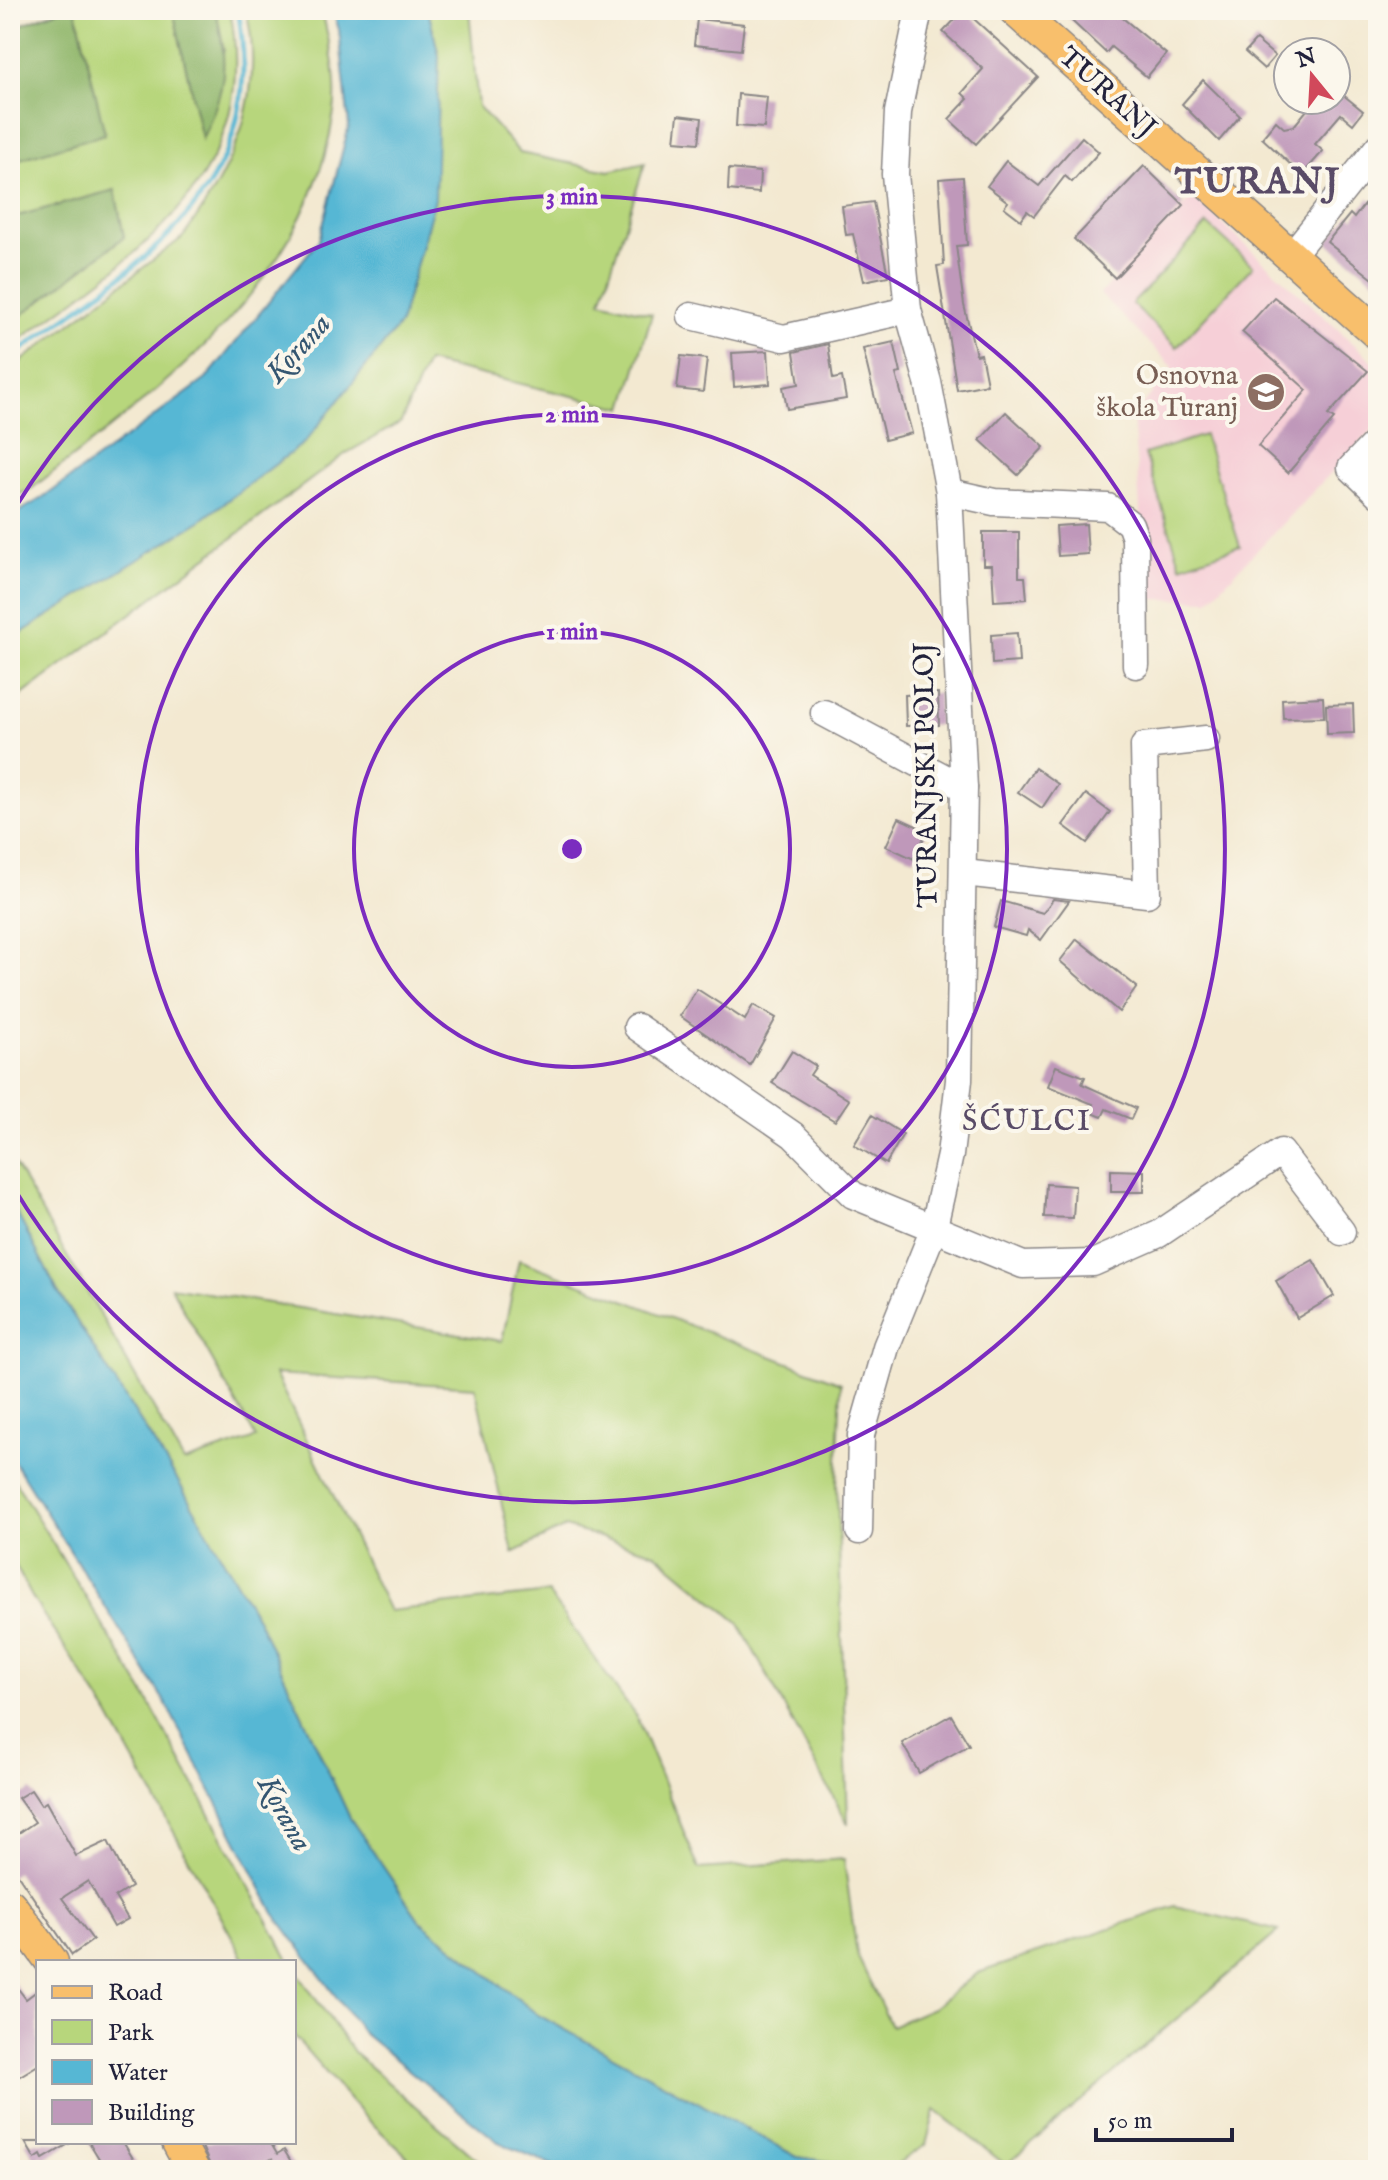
<svg xmlns="http://www.w3.org/2000/svg" width="1388" height="2180" font-family="'IM FELL English',serif">
  <style>
    .built { fill: #f6cfd7 }
    .green { fill: #b7d67c; stroke: #6c7c5c; stroke-width: 2 }
    .forest { fill: #91b76c; stroke: #5a6c54; stroke-width: 2 }
    .water { fill: #56b7d4; stroke: #3c6c88; stroke-width: 2 }
    .lines { fill: none; stroke-linecap: round; stroke-linejoin: round }
    .stream { stroke: #56b7d4; stroke-width: 5 }
    .building { fill: #bf98ba }
    .minor-casing { stroke: #8a8686; stroke-width: 29 }
    .major-casing { stroke: #8a8686; stroke-width: 35 }
    .minor { stroke: #fff; stroke-width: 26 }
    .major { stroke: #f8bf6c; stroke-width: 32 }
    .ring { fill: none; stroke: #7b2cbf; stroke-width: 4 }
    .labels { text-anchor: middle; dominant-baseline: central; stroke-width: 8; stroke-linejoin: round; paint-order: stroke }
    .street-label { font-size: 28px; fill: #22223b; stroke: #fbf7ec }
    .education-label { font-size: 28px; fill: #785e54; stroke: #fbf7ec; text-anchor: end }
    .water-label { font-size: 30px; font-style: italic; fill: #345671; stroke: #fbf7ec }
    .neighbourhood-label { font-size: 30px; letter-spacing: 2px; fill: #594b67; stroke: #fbf7ec }
    .district-label { font-size: 36px; font-weight: bold; letter-spacing: 2px; fill: #594b67; stroke: #fbf7ec }
    .centre { fill: #7b2cbf; stroke: #fbf7ec; stroke-width: 4 }
    .ring-label { font-size: 24px; text-anchor: middle; font-weight: bold; fill: #7b2cbf; stroke: #fbf7ec; stroke-width: 8; stroke-linejoin: round; paint-order: stroke }
  </style>
  <rect width="100%" height="100%" fill="#fbf7ec"/>
  <filter id="ink" filterUnits="userSpaceOnUse"><feTurbulence type="fractalNoise" baseFrequency=".0125" numOctaves="2"/><feDisplacementMap in="SourceGraphic" scale="16" xChannelSelector="R" yChannelSelector="G"/><feConvolveMatrix kernelMatrix="1 2 1 2 8 2 1 2 1" color-interpolation-filters="sRGB"/></filter>
  <filter id="wash" filterUnits="userSpaceOnUse"><feTurbulence type="fractalNoise" baseFrequency=".006" numOctaves="4" result="noise"/><feDisplacementMap in="SourceGraphic" scale="32" xChannelSelector="R" yChannelSelector="G"/><feGaussianBlur stdDeviation="1.8" result="paint"/><feColorMatrix in="noise" values="0 0 0 0 0 0 0 0 0 0 0 0 0 0 0 0 0 1.4 0 .05"/><feComposite in="paint" operator="in"/></filter>
  <g filter="url(#wash)">
    <rect width="100%" height="100%" fill="#f3e9d1"/>
    <path class="built" d="M 1193,197 L 1378,366 L 1378,424 L 1209,600 L 1147,599 L 1133,417 L 1173,367 L 1100,294 Z"/>
    <g class="green">
      <path d="M 76,10 L 173,10 L 202,137 L 224,50 L 216,10 L 230,10 C 264,182 129,259 10,347 L 10,324 L 124,237 L 115,190 L 10,218 L 10,162 L 104,133 Z"/>
      <path d="M 246,10 L 322,10 C 329,42 339,79 334,112 C 309,285 159,390 31,489 L 10,499 L 10,370 L 183,237 C 233,169 267,95 246,10 Z"/>
      <path d="M 428,10 L 469,10 L 478,106 L 520,153 L 609,171 L 645,163 L 601,301 L 652,314 L 624,408 L 427,362 L 401,422 L 345,454 L 10,704 L 10,640 L 200,521 L 305,442 L 439,56 Z"/>
      <path d="M 1207,224 L 1253,266 L 1177,347 L 1132,304 Z"/>
      <path d="M 1204,435 L 1240,546 L 1181,566 L 1145,454 Z"/>
      <path d="M 10,1156 L 184,1462 L 256,1438 L 171,1287 L 502,1341 L 519,1260 L 841,1383 L 837,1485 L 848,1824 L 738,1622 L 655,1553 L 565,1527 L 513,1553 L 475,1387 L 275,1374 L 389,1611 L 548,1593 L 637,1718 L 699,1869 L 844,1859 L 857,1955 L 891,2026 L 933,2008 L 978,1973 L 1175,1906 L 1279,1931 L 1006,2165 L 935,2110 L 926,2145 L 888,2170 L 797,2157 L 538,2015 L 420,1921 L 350,1818 L 258,1620 L 178,1481 L 57,1290 L 10,1200 Z"/>
      <path d="M 10,1473 L 144,1693 L 290,1962 L 246,1962 L 107,1712 L 33,1599 L 10,1555 Z"/>
      <path d="M 294,1968 L 354,2053 L 489,2170 L 422,2170 L 362,2114 L 294,2036 Z"/>
    </g>
    <g class="forest">
      <path d="M 59,10 L 76,10 L 105,134 L 10,162 L 10,29 Z"/>
      <path d="M 173,10 L 216,10 C 228,67 227,86 202,139 Z"/>
      <path d="M 115,190 L 124,237 L 10,324 L 10,218 Z"/>
    </g>
    <g class="water">
      <path d="M 333,10 L 428,10 L 439,56 L 435,199 L 400,324 L 305,442 L 200,521 L 10,640 L 10,517 L 47,495 L 206,379 L 319,240 L 349,126 L 339,30 Z"/>
      <path d="M 10,1200 L 57,1290 L 178,1481 L 258,1620 L 350,1818 L 420,1921 L 538,2015 L 797,2157 L 882,2170 L 564,2170 L 498,2142 L 363,2033 L 274,1913 L 165,1702 L 10,1455 Z"/>
    </g>
    <g class="lines">
      <path class="stream" d="M 10,358 C 138,263 271,195 238,10"/>
    </g>
    <g id="blocks">
      <g class="building">
        <path d="M 964,10 L 1038,77 L 976,144 L 949,119 L 968,99 L 962,93 L 983,69 L 943,32 Z"/>
        <path d="M 1060,10 L 1113,10 L 1166,54 L 1147,77 L 1111,47 L 1106,53 Z"/>
        <path d="M 697,19 L 744,24 L 741,50 L 694,45 Z"/>
        <path d="M 1256,40 L 1275,56 L 1264,69 L 1245,52 Z"/>
        <path d="M 1203,80 L 1240,116 L 1219,141 L 1182,104 Z"/>
        <path d="M 1337,90 L 1363,111 L 1353,124 L 1341,114 L 1315,144 L 1323,151 L 1302,175 L 1262,138 L 1276,121 L 1284,128 L 1294,126 L 1315,100 L 1336,100 Z"/>
        <path d="M 738,94 L 767,97 L 764,128 L 736,126 Z"/>
        <path d="M 678,115 L 702,118 L 699,143 L 675,141 Z"/>
        <path d="M 1082,137 L 1099,152 L 1072,182 L 1065,176 L 1034,216 L 1027,211 L 1021,220 L 1004,207 L 1008,202 L 987,186 L 1006,161 L 1039,186 Z"/>
        <path d="M 1144,166 L 1184,205 L 1115,278 L 1074,239 Z"/>
        <path d="M 729,169 L 760,172 L 759,193 L 728,190 Z"/>
        <path d="M 963,177 L 967,245 L 956,246 L 964,305 L 976,355 L 981,354 L 987,384 L 957,390 L 937,266 L 944,265 L 939,179 Z"/>
        <path d="M 1369,198 L 1378,206 L 1378,283 L 1327,242 L 1350,214 L 1354,218 Z"/>
        <path d="M 873,202 L 888,276 L 864,281 L 853,234 L 846,235 L 842,206 Z"/>
        <path d="M 1274,297 L 1368,371 L 1328,415 L 1334,419 L 1288,473 L 1258,446 L 1307,390 L 1242,332 Z"/>
        <path d="M 894,342 L 901,373 L 896,374 L 912,433 L 885,440 L 863,349 Z"/>
        <path d="M 828,344 L 833,379 L 842,377 L 846,399 L 787,409 L 783,387 L 799,384 L 794,352 Z"/>
        <path d="M 768,351 L 770,384 L 734,387 L 732,353 Z"/>
        <path d="M 681,356 L 707,359 L 703,392 L 677,389 Z"/>
        <path d="M 1006,412 L 1044,447 L 1018,475 L 980,440 Z"/>
        <path d="M 1086,524 L 1088,554 L 1058,556 L 1056,526 Z"/>
        <path d="M 983,532 L 1019,532 L 1019,577 L 1025,577 L 1027,599 L 994,601 L 992,565 L 983,565 Z"/>
        <path d="M 1017,633 L 1019,662 L 992,664 L 991,635 Z"/>
        <path d="M 938,693 L 939,725 L 906,726 L 905,695 Z"/>
        <path d="M 1323,697 L 1324,717 L 1283,718 L 1282,699 Z"/>
        <path d="M 1353,704 L 1354,733 L 1327,734 L 1326,705 Z"/>
        <path d="M 1035,768 L 1058,784 L 1042,808 L 1018,792 Z"/>
        <path d="M 1086,794 L 1110,812 L 1087,843 L 1063,825 Z"/>
        <path d="M 899,818 L 927,831 L 914,859 L 886,846 Z"/>
        <path d="M 1053,899 L 1069,901 L 1041,940 L 1028,930 L 1026,936 L 994,927 L 1001,901 L 1043,913 Z"/>
        <path d="M 1077,939 L 1137,987 L 1119,1012 L 1060,961 Z"/>
        <path d="M 697,989 L 745,1020 L 753,1005 L 776,1018 L 750,1065 L 680,1016 Z"/>
        <path d="M 792,1051 L 816,1066 L 810,1075 L 849,1100 L 835,1121 L 772,1083 Z"/>
        <path d="M 1056,1066 L 1085,1077 L 1082,1084 L 1136,1108 L 1131,1119 L 1106,1109 L 1102,1117 L 1090,1112 L 1093,1104 L 1048,1086 Z"/>
        <path d="M 872,1115 L 903,1134 L 886,1164 L 854,1145 Z"/>
        <path d="M 1111,1170 L 1144,1171 L 1144,1192 L 1111,1192 Z"/>
        <path d="M 1046,1184 L 1075,1186 L 1073,1218 L 1044,1217 Z"/>
        <path d="M 1313,1260 L 1334,1296 L 1297,1318 L 1276,1281 Z"/>
        <path d="M 951,1715 L 969,1745 L 919,1773 L 902,1743 Z"/>
        <path d="M 31,1790 L 41,1805 L 46,1802 L 76,1856 L 108,1841 L 131,1887 L 115,1897 L 128,1919 L 114,1927 L 88,1881 L 62,1898 L 93,1940 L 72,1955 L 16,1872 L 10,1877 L 10,1839 L 35,1822 L 18,1798 Z"/>
        <path d="M 10,1978 L 26,1999 L 38,1990 L 38,2065 L 10,2082 Z"/>
        <path d="M 25,2142 L 72,2142 L 43,2159 L 41,2155 L 35,2159 Z"/>
        <path d="M 89,2142 L 123,2142 L 140,2170 L 106,2170 Z"/>
        <path d="M 200,2142 L 270,2142 L 277,2154 L 284,2150 L 296,2170 L 254,2170 L 273,2158 L 252,2170 L 212,2170 Z"/>
      </g>
    </g>
  </g>
  <g filter="url(#ink)">
    <use href="#blocks" fill-opacity="0" stroke="#8a8686" stroke-width="2"/>
    <g class="lines">
      <g class="minor-casing">
        <g id="minor">
          <path d="M 1290,257 L 1378,147"/>
          <path d="M 691,316 L 784,338 L 908,310"/>
          <path d="M 1378,440 L 1351,468 L 1378,494"/>
          <path d="M 949,492 L 994,502 L 1108,507 L 1130,524 L 1135,538 L 1136,665"/>
          <path d="M 824,713 L 964,788"/>
          <path d="M 964,873 L 1147,894 L 1144,746 L 1206,739"/>
          <path d="M 637,1027 L 793,1135 L 853,1195 L 1023,1265 L 1093,1263 L 1159,1234 L 1281,1152 L 1342,1232"/>
          <path d="M 859,1531 L 861,1435 L 886,1347 L 933,1231 L 950,1155 L 959,1080 L 964,788 L 949,492 L 928,382 L 908,310 L 895,174 L 898,112 L 919,10"/>
        </g>
      </g>
      <g class="major-casing">
        <g id="major">
          <path d="M 1015,10 L 1378,334"/>
          <path d="M 10,1905 L 52,1962"/>
          <path d="M 178,2142 L 193,2170"/>
        </g>
      </g>
      <use href="#minor" class="minor"/>
      <use href="#major" class="major"/>
    </g>
  </g>
  <g class="ring">
    <circle cx="572" cy="849" r="218"/>
    <circle cx="572" cy="849" r="435"/>
    <path d="M12 513A653 653 0 1 1 12 1185"/>
  </g>
  <defs>
    <g id="school-disc" transform="scale(2)"><circle r="9.5" fill="#8d6e63" stroke="#fbf7ec"/><path d="M0-5L7-2L0 1L-7-2ZM-4 1L0 2.5L4 1V4Q0 6-4 4Z" fill="#fff"/></g>
  </defs>
  <g fill-rule="evenodd">
    <use href="#school-disc" x="1266" y="392"/>
  </g>
  <g class="labels">
    <g class="street-label">
      <text transform="translate(1107 93) rotate(42)">TURANJ</text>
      <text transform="translate(927 775) rotate(-91)">TURANJSKI POLOJ</text>
    </g>
    <g class="education-label">
      <text x="1238" y="376">Osnovna<tspan x="1238" dy="32">škola Turanj</tspan></text>
    </g>
    <g class="water-label">
      <text transform="translate(299 349) rotate(-48)">Korana</text>
      <text transform="translate(284 1814) rotate(61)">Korana</text>
    </g>
    <g class="neighbourhood-label">
      <text x="1027" y="1122">ŠĆULCI</text>
    </g>
    <g class="district-label">
      <text x="1258" y="183">TURANJ</text>
    </g>
  </g>
  <circle cx="572" cy="849" r="12" class="centre"/>
  <g class="ring-label">
    <text x="572" y="204">3 min</text>
    <text x="572" y="422">2 min</text>
    <text x="572" y="639">1 min</text>
  </g>
  <rect width="1388" height="2180" fill="none" stroke="#fbf7ec" stroke-width="40"/>
  <rect x="36" y="1960" width="260" height="184" fill="#fbf7ec" stroke="#a4a2a5" stroke-width="2"/>
  <rect x="52" y="1986" width="40" height="12" fill="#f8bf6c" stroke="#a4a2a5" stroke-width="2"/>
  <text x="108" y="2000" font-size="24" fill="#22223b">Road</text>
  <rect x="52" y="2020" width="40" height="24" fill="#b7d67c" stroke="#a4a2a5" stroke-width="2"/>
  <text x="108" y="2040" font-size="24" fill="#22223b">Park</text>
  <rect x="52" y="2060" width="40" height="24" fill="#56b7d4" stroke="#a4a2a5" stroke-width="2"/>
  <text x="108" y="2080" font-size="24" fill="#22223b">Water</text>
  <rect x="52" y="2100" width="40" height="24" fill="#bf98ba" stroke="#a4a2a5" stroke-width="2"/>
  <text x="108" y="2120" font-size="24" fill="#22223b">Building</text>
  <g transform="translate(1312 76) rotate(342)"><circle r="38" fill="#fbf7ec" stroke="#a4a2a5" stroke-width="2"/>
  <path d="M0-6L14 30L0 20L-14 30Z" fill="#d1495b"/>
  <text y="-12" font-size="22" font-weight="bold" text-anchor="middle" fill="#22223b">N</text>
  </g>
  <path d="M1096 2128v12h136v-12" fill="none" stroke="#22223b" stroke-width="4"/>
  <text x="1108" y="2128" font-size="24" fill="#22223b" stroke="#fbf7ec" stroke-width="6" paint-order="stroke">50 m</text>
</svg>
